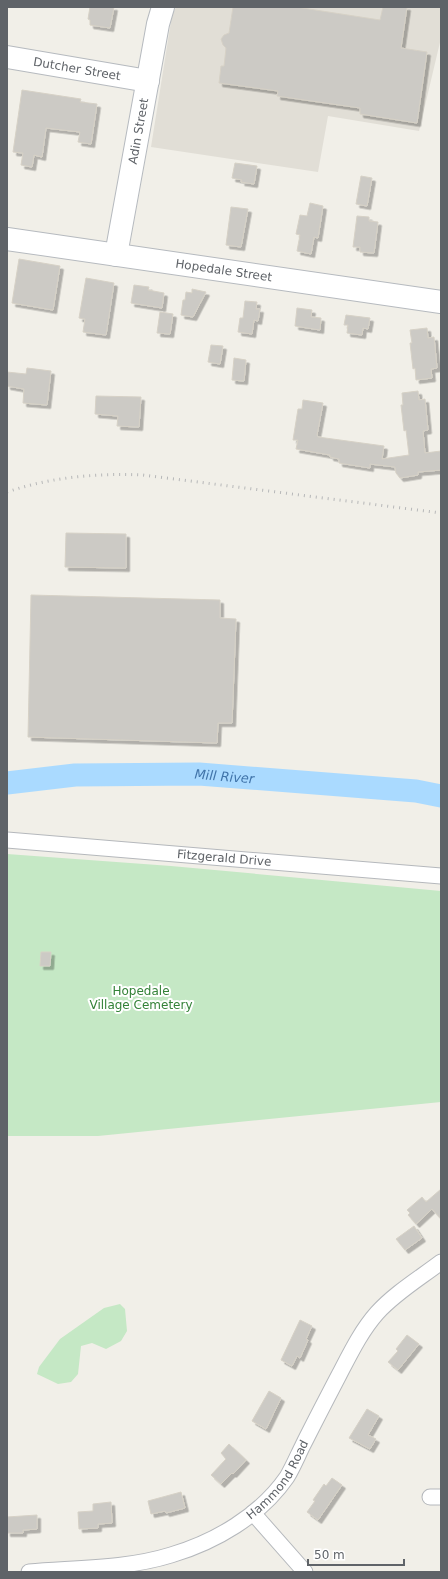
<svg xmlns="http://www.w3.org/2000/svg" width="448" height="1579" font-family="'DejaVu Sans',sans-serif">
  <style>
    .education { fill: #e1ded6 }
    .green { fill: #c5e8c5 }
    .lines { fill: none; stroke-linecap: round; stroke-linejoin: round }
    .river { stroke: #aadaff; stroke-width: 23 }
    .building { fill: #cccac5; stroke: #d6d1c6; filter: url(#shadow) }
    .street-casing { stroke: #b5b8bc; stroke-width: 17 }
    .secondary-casing { stroke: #b6babf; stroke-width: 24 }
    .street { stroke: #fff; stroke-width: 15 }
    .secondary { stroke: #fff; stroke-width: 22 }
    .rail { stroke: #b6b7b8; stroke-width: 3; stroke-dasharray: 1 5; stroke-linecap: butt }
    .labels { text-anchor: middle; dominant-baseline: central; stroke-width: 4; stroke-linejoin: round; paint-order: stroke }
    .street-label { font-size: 12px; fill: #5f6368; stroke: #fff }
    .park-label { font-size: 12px; fill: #348238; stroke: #fff }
    .water-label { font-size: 13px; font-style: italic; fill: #4174aa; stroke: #fff }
  </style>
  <defs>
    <filter id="shadow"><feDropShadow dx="3.5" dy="3.5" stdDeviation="0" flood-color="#0004"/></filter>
  </defs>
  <rect width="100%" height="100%" fill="#f1efe8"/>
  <path class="education" d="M 176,7 L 441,7 L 441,38 L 419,131 L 328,116 L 318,172 L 151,147 L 172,15 Z"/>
  <g class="green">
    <path d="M 7,854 L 171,866 L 441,891 L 441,1102 L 98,1136 L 7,1136 Z"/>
    <path d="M 120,1304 L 125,1309 L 127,1331 L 121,1341 L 106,1349 L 92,1343 L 81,1346 L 78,1374 L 71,1382 L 58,1384 L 37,1374 L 39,1367 L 60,1339 L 104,1308 Z"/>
  </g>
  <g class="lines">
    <path class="river" id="s1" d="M 7,783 L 75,775 L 199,774 L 416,791 L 441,796"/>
  </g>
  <g class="building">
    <path d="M 90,7 L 114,7 L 110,28 L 90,25 L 90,20 L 88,19 Z"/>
    <path d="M 233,7 L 296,7 L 380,20 L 383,7 L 407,7 L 401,48 L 427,52 L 417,123 L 360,114 L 360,108 L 277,96 L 278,91 L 219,83 L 221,66 L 224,66 L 226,48 L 223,45 L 221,39 L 224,35 L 229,33 Z"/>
    <path d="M 22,90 L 81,99 L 80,102 L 97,104 L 91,144 L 78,142 L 80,132 L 46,128 L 42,157 L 34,155 L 32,167 L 21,165 L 23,153 L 13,152 Z"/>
    <path d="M 235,163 L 257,166 L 254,184 L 241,182 L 242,180 L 232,178 Z"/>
    <path d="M 361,176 L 372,178 L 367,206 L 356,204 Z"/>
    <path d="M 310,203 L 323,206 L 318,238 L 314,237 L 311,254 L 297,251 L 300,235 L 296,234 L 300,215 L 307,216 Z"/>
    <path d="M 231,207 L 248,209 L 241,247 L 226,245 Z"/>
    <path d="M 357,216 L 369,217 L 369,221 L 378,222 L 374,253 L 360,252 L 360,247 L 353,247 Z"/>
    <path d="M 19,259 L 60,266 L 53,310 L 12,303 Z"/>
    <path d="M 86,278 L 114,283 L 106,335 L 83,332 L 85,319 L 79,318 Z"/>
    <path d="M 134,285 L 149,287 L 148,290 L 164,293 L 162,308 L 131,303 Z"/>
    <path d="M 192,289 L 206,292 L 193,317 L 181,315 L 183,300 L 185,300 L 186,292 L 192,293 Z"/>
    <path d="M 245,301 L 257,302 L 256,309 L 260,309 L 258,321 L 254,320 L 252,334 L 238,332 L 240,318 L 243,318 Z"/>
    <path d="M 297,308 L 312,310 L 311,317 L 321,318 L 320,330 L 295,326 Z"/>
    <path d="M 160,312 L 173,314 L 170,334 L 157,333 Z"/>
    <path d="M 346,315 L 370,318 L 368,329 L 363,328 L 362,335 L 347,333 L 348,325 L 344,325 Z"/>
    <path d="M 427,328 L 428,338 L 434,337 L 437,368 L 431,369 L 432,378 L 416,380 L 415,368 L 413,369 L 410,343 L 412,343 L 410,330 Z"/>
    <path d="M 211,345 L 223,346 L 220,364 L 208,362 Z"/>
    <path d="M 234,358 L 246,360 L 244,381 L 232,380 Z"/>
    <path d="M 27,368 L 51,371 L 47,405 L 23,403 L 24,389 L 7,386 L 7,372 L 26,374 Z"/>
    <path d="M 418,391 L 419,400 L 425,399 L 428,430 L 423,431 L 425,453 L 441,451 L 441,470 L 418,472 L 418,475 L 400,478 L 396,473 L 395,467 L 370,464 L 370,468 L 339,463 L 339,459 L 330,457 L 330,455 L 296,449 L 298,440 L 293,440 L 298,409 L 302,409 L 303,400 L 323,403 L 317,435 L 318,437 L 384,446 L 382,459 L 409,455 L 406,430 L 404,431 L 401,405 L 403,405 L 402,393 Z"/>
    <path d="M 96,396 L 141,397 L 139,427 L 117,426 L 118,416 L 95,414 Z"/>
    <path d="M 66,533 L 126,534 L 126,568 L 65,567 Z"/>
    <path d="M 31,595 L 220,600 L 220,618 L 236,619 L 232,723 L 218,723 L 217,743 L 28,737 Z"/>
    <path d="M 41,952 L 51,952 L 50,966 L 40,966 Z"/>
    <path d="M 441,1189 L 441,1219 L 432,1209 L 416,1224 L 408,1215 L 410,1213 L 407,1210 L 422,1197 L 426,1202 Z"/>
    <path d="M 414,1226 L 422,1238 L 405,1250 L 396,1239 Z"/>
    <path d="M 300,1320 L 312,1326 L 306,1339 L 308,1340 L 300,1358 L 297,1356 L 292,1366 L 281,1360 Z"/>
    <path d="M 407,1335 L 419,1344 L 398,1370 L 388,1362 L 398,1351 L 396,1349 Z"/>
    <path d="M 269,1391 L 281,1398 L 266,1429 L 252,1421 Z"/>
    <path d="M 367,1409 L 379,1416 L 368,1435 L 376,1439 L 370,1449 L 349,1438 Z"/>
    <path d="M 229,1444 L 246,1460 L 233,1474 L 232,1473 L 221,1484 L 211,1475 L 226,1459 L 221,1453 Z"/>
    <path d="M 332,1478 L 342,1485 L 318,1520 L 307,1512 L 315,1501 L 313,1500 L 324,1484 L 326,1486 Z"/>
    <path d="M 181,1492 L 185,1508 L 166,1513 L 165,1511 L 151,1514 L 148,1501 Z"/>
    <path d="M 111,1502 L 112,1523 L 98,1524 L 98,1528 L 79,1529 L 78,1512 L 93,1511 L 93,1504 Z"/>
    <path d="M 37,1515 L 37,1529 L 23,1530 L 23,1533 L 7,1533 L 7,1517 Z"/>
  </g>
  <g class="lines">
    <g class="street-casing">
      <g id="street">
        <path id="s2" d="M 7,840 L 441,876"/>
        <path d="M 430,1497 L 441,1497"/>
        <path d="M 253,1513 L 305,1572"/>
        <path id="s3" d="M 29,1572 C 76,1568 126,1569 171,1555 C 215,1542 260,1516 287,1477 C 293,1467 298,1455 303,1445 C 315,1421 327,1398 339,1375 C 350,1354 361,1331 377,1313 C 395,1293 420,1278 441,1262"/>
      </g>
    </g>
    <g class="secondary-casing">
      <g id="secondary">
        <path id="s4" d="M 7,57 L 148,81"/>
        <path id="s5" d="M 7,239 L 441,302"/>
        <path id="s6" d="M 116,255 L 158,24 L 163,7"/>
      </g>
    </g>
    <use href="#street" class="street"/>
    <use href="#secondary" class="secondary"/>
    <path class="rail" d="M 7,492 C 51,477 97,473 143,475 L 441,513"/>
  </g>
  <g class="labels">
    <g class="street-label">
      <text stroke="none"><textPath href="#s4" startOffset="71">Dutcher Street</textPath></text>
      <text stroke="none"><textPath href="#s6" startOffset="126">Adin Street</textPath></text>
      <text stroke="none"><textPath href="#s5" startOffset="219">Hopedale Street</textPath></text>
      <text stroke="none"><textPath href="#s2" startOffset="218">Fitzgerald Drive</textPath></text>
      <text stroke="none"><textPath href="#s3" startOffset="278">Hammond Road</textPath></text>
    </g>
    <g class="park-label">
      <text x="141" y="991">Hopedale<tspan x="141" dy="14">Village Cemetery</tspan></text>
    </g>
    <g class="water-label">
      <text stroke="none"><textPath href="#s1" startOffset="218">Mill River</textPath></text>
    </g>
  </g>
  <rect width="448" height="1579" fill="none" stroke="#5f6368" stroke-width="16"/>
  <path d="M308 1559v6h96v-6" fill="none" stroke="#5f6368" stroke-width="2"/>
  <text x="314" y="1559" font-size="12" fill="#5f6368" stroke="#ffffff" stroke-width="3" paint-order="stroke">50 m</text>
</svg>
